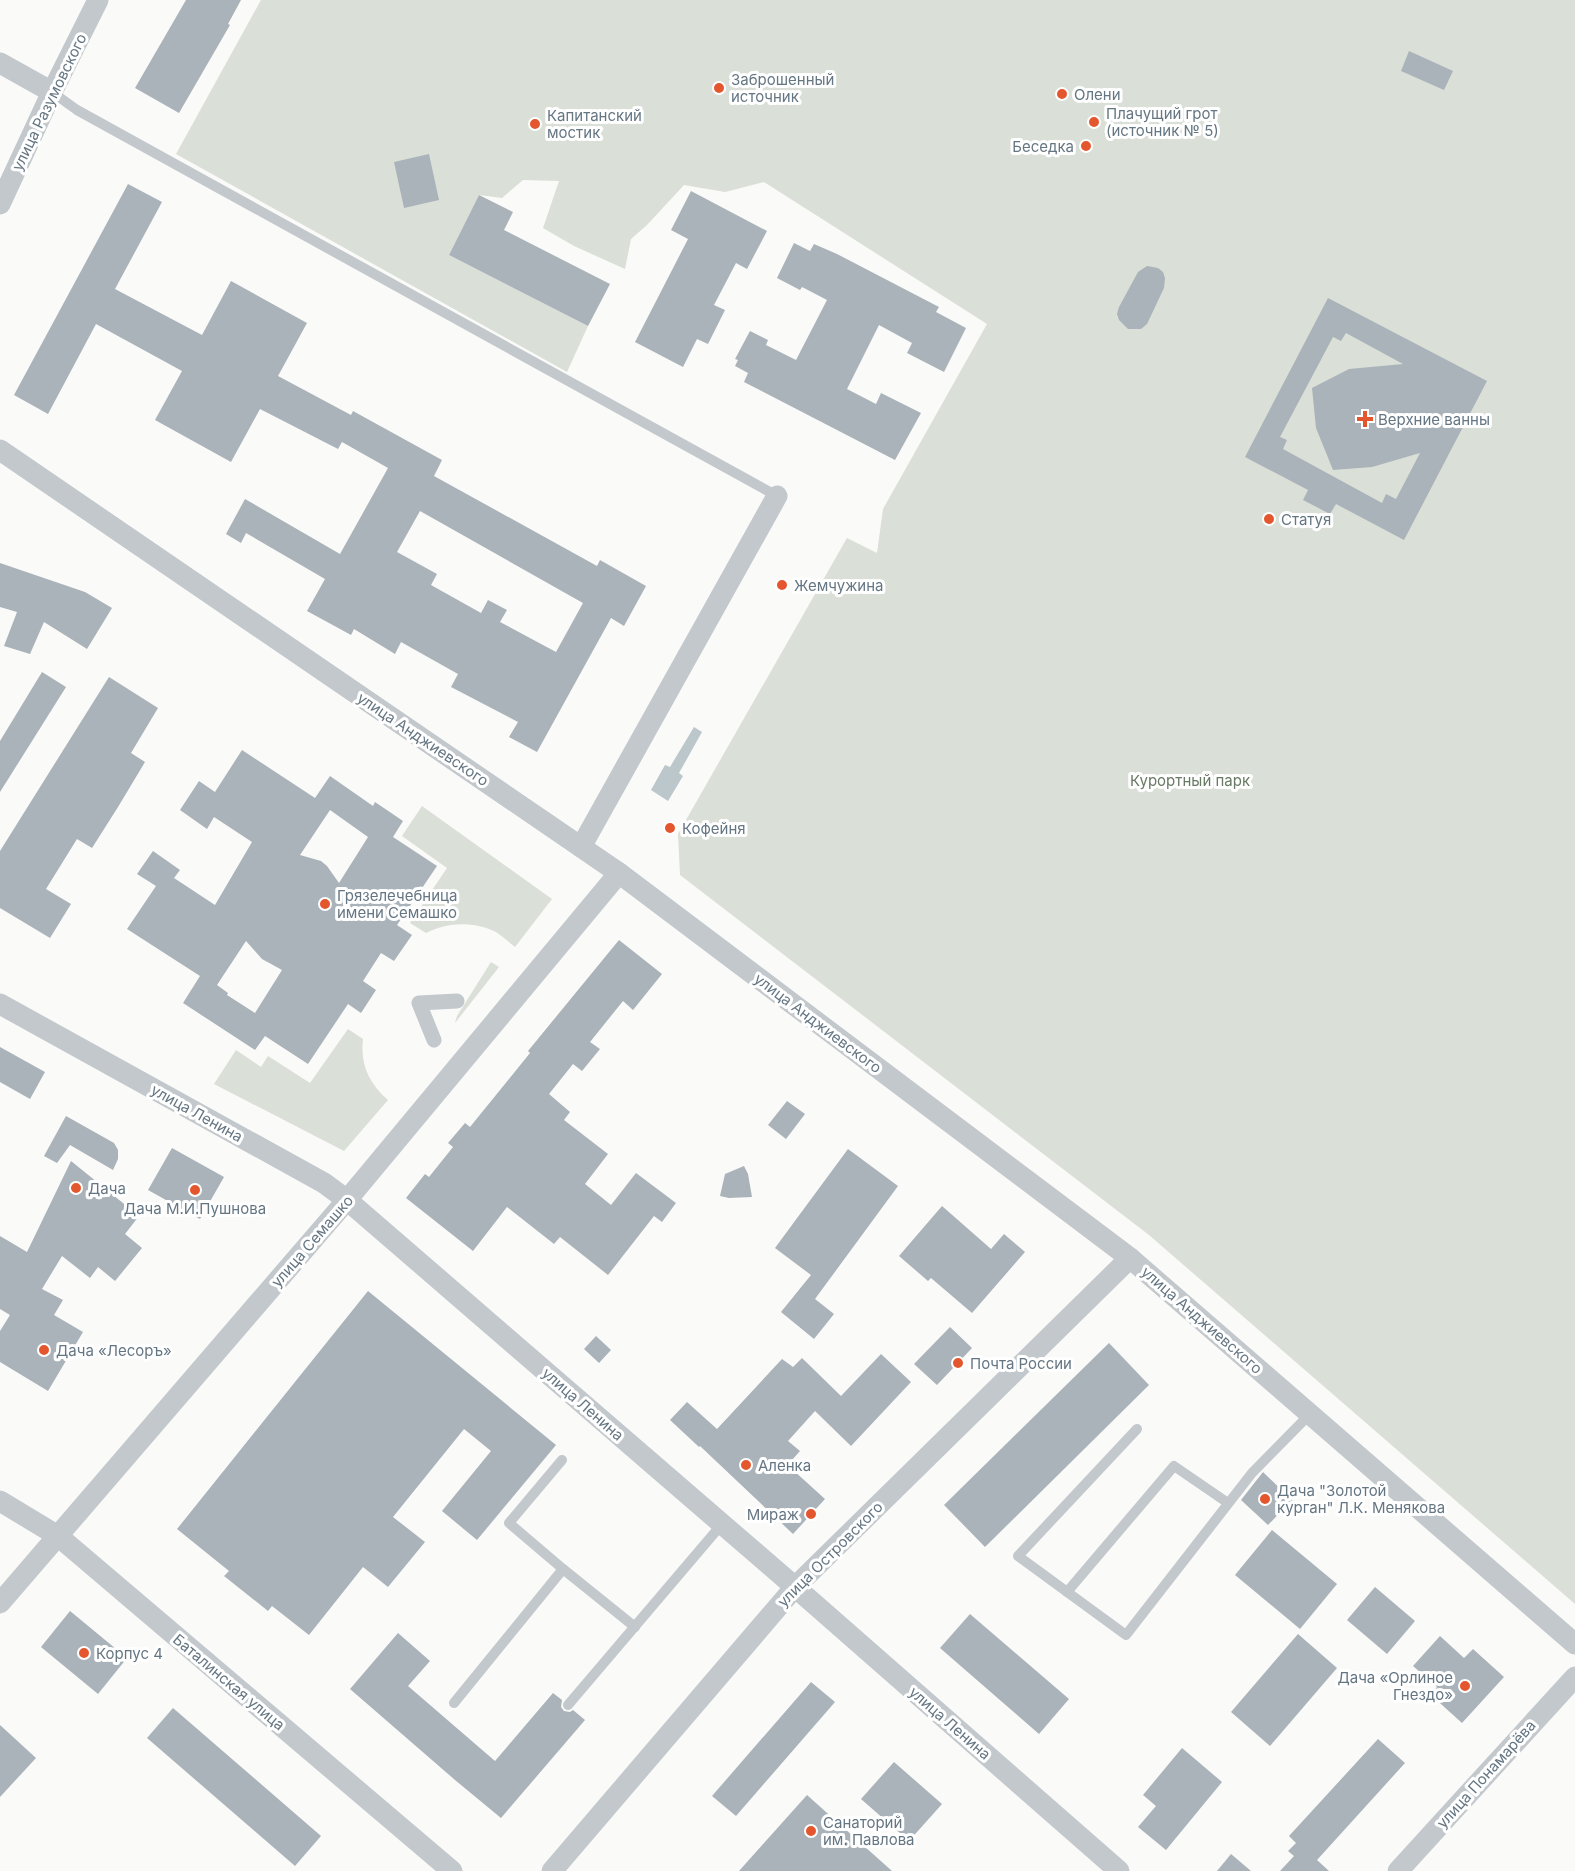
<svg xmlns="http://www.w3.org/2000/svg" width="1575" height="1871" font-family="Inter,sans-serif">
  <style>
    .green { fill: #dadfd7 }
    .water { fill: #bbc7cb }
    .building { fill: #aab3b9; fill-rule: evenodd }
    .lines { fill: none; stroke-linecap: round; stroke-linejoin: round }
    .service { stroke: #c3c8cc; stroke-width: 10 }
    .pedestrian { stroke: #c3c8cc; stroke-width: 15 }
    .minor { stroke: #c3c8cc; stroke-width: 21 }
    .poi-dot { fill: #e4572e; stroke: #fff; stroke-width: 2 }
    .labels { text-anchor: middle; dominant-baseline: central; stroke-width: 6; stroke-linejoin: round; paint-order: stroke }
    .poi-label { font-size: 15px; fill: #657683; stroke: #fff; text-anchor: start }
    .street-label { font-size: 15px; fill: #657683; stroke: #fff }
    .park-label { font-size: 15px; fill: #687a64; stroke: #fff }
  </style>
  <rect width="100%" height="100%" fill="#fafaf8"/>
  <g class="green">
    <path d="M 261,0 L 1575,0 L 1575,1604 L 1149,1235 L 680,875 L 678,834 L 847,538 L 877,553 L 883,509 L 987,324 L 764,182 L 725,192 L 684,185 L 647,225 L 631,239 L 625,269 L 574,246 L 543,228 L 559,181 L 523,180 L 502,198 L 479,195 L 449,255 L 588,326 L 567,372 L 176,154 Z"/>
    <path d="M 422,806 L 552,899 L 515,947 C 509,942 502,936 496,932 C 474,921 447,922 426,933 L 410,923 L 447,868 L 402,836 Z"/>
    <path d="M 491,962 L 499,967 L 455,1023 L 457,1016 Z"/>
    <path d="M 348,1029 L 363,1039 C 360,1065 369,1083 388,1100 L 344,1151 L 214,1084 L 236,1050 L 261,1067 L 268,1056 L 310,1083 Z"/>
  </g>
  <path class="water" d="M 694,727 L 702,732 L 679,773 L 683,776 L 668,801 L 651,790 L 665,765 L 670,767 Z"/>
  <g class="building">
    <path d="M 186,0 L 241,0 L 228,24 L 230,25 L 179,113 L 135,88 Z"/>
    <path d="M 1409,51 L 1453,71 L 1444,90 L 1401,71 Z"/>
    <path d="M 429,154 L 439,200 L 404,208 L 394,162 Z"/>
    <path d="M 128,184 L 162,202 L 115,289 L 202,335 L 231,281 L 307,323 L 278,376 L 351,415 L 353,411 L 442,460 L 434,476 L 597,566 L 600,560 L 646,586 L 624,626 L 611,618 L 537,752 L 509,737 L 518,722 L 451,687 L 458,674 L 401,642 L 395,654 L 354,629 L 351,635 L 307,611 L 325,579 L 246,533 L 241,543 L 226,534 L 245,499 L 340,554 L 388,468 L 342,442 L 338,449 L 260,409 L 231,462 L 155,420 L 182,371 L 96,324 L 48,414 L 14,395 ZM 420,511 L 583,603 L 556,652 L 500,622 L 507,610 L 488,600 L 481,613 L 431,585 L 437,574 L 397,552 Z"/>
    <path d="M 691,191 L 767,231 L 747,269 L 736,263 L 714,305 L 725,310 L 708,344 L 697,339 L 683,367 L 635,342 L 688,239 L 671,230 Z"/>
    <path d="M 479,195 L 513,212 L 504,230 L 610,284 L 588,326 L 449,255 Z"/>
    <path d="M 794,243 L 810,251 L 814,244 L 837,254 L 939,307 L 936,312 L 966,328 L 944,372 L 907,353 L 912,343 L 879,325 L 847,389 L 876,404 L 881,393 L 921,413 L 895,460 L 744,382 L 748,373 L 735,366 L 738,360 L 735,359 L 750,331 L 768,340 L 766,345 L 796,360 L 827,300 L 802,287 L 800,290 L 777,278 Z"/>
    <path d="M 1147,266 L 1158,268 L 1163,272 L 1165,278 L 1164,288 L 1147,324 L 1141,329 L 1128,329 L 1119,320 L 1117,314 L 1119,307 L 1138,272 Z"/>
    <path d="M 1328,298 L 1487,381 L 1404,540 L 1336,504 L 1330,514 L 1303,500 L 1308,490 L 1245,457 ZM 1346,333 L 1403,364 L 1349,369 L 1312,388 L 1316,428 L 1333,470 L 1372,467 L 1420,453 L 1396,499 L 1386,494 L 1382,503 L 1283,449 L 1287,440 L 1280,437 L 1333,337 L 1341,341 Z"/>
    <path d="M 0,563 L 85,592 L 112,608 L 87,649 L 44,622 L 30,654 L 4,646 L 17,612 L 0,607 Z"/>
    <path d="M 42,672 L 66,687 L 0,792 L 0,741 Z"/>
    <path d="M 109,677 L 158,708 L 131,753 L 145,762 L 118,807 L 92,848 L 77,839 L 46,889 L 71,904 L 50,938 L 0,908 L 0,851 Z"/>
    <path d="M 242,750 L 315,798 L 330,776 L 373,806 L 375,802 L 403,821 L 393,837 L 437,866 L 397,925 L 412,935 L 394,961 L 381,953 L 363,981 L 376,990 L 361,1013 L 348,1004 L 308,1064 L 265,1036 L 255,1050 L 183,1003 L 200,976 L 127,929 L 156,886 L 137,874 L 153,851 L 180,870 L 174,878 L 215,905 L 252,842 L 214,817 L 207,829 L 180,810 L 199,781 L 215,792 ZM 330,810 L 368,837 L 339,883 L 327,866 L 321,861 L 300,855 ZM 246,941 L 262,959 L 282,970 L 255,1013 L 227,995 L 228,993 L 217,985 Z"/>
    <path d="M 619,940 L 662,974 L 633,1010 L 623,1001 L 590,1042 L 600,1049 L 582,1071 L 573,1064 L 549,1094 L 570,1112 L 564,1120 L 608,1154 L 585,1184 L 611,1205 L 636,1173 L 676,1203 L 662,1222 L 654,1216 L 608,1275 L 560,1237 L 554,1244 L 507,1207 L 473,1251 L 406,1198 L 425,1174 L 429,1177 L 453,1147 L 448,1143 L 465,1123 L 470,1127 L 530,1053 L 528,1051 Z"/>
    <path d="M 0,1047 L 45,1072 L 30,1099 L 0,1082 Z"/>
    <path d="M 787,1101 L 805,1114 L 786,1139 L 768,1125 Z"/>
    <path d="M 66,1116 L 114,1143 L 118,1150 L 118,1159 L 113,1170 L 70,1145 L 57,1163 L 44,1156 Z"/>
    <path d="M 172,1148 L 224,1177 L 200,1219 L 148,1190 Z"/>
    <path d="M 848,1149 L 898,1186 L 815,1299 L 834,1314 L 814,1339 L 781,1312 L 811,1275 L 775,1248 Z"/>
    <path d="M 71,1161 L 139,1216 L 125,1234 L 142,1248 L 115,1281 L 98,1267 L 90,1278 L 62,1256 L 42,1289 L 63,1300 L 54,1315 L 83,1332 L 48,1391 L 0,1362 L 0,1331 L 10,1315 L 0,1309 L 0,1236 L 27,1252 Z"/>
    <path d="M 744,1166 L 748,1174 L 752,1197 L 729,1198 L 720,1196 L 725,1174 Z"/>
    <path d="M 942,1206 L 991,1249 L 1004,1234 L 1025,1252 L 972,1313 L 931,1278 L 928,1281 L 899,1256 Z"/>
    <path d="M 368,1291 L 556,1445 L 477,1540 L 442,1511 L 491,1451 L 464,1429 L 393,1517 L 425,1542 L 388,1587 L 363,1567 L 309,1635 L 272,1606 L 268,1611 L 224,1576 L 229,1571 L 177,1529 Z"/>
    <path d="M 950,1327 L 972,1348 L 937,1385 L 914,1364 Z"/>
    <path d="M 596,1336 L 611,1350 L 599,1363 L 584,1349 Z"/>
    <path d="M 1109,1343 L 1149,1385 L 985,1547 L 944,1505 Z"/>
    <path d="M 881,1354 L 911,1382 L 851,1446 L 815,1411 L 788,1441 L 800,1451 L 792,1460 L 798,1465 L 793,1470 L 825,1499 L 793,1534 L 700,1446 L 699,1447 L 670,1420 L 687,1402 L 717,1429 L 782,1359 L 793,1367 L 802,1358 L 841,1396 Z"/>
    <path d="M 1263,1472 L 1292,1500 L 1268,1525 L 1241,1500 Z"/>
    <path d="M 1272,1530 L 1337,1584 L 1300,1629 L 1235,1575 Z"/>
    <path d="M 1375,1587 L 1415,1621 L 1387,1654 L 1347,1620 Z"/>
    <path d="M 70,1611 L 127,1658 L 98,1694 L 41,1647 Z"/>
    <path d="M 970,1614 L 1069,1699 L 1039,1734 L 940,1648 Z"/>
    <path d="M 398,1633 L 430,1661 L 408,1686 L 495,1761 L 553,1693 L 562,1700 L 561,1707 L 564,1711 L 570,1712 L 573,1710 L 585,1720 L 501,1818 L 455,1780 L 350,1689 Z"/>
    <path d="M 1298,1634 L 1337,1668 L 1270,1746 L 1231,1712 Z"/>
    <path d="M 1440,1636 L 1464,1658 L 1473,1649 L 1504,1677 L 1462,1723 L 1431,1695 L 1437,1687 L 1413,1666 Z"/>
    <path d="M 811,1682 L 835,1702 L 736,1816 L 712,1796 Z"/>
    <path d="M 173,1708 L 321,1836 L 295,1866 L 147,1738 Z"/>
    <path d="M 0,1725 L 36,1758 L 0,1797 Z"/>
    <path d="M 1378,1739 L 1405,1763 L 1317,1860 L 1329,1871 L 1280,1871 L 1294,1856 L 1288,1851 L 1296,1843 L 1289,1836 Z"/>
    <path d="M 1182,1748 L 1222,1782 L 1166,1850 L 1138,1827 L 1156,1806 L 1143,1795 Z"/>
    <path d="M 894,1762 L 942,1804 L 909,1841 L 861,1799 Z"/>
    <path d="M 807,1795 L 892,1871 L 739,1871 Z"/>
    <path d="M 1231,1854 L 1251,1871 L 1217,1871 Z"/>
  </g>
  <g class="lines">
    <g class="service">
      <path d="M 52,92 L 77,110 L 777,496"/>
      <path d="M 1137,1429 L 1018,1556 L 1126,1635 L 1252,1473 L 1310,1414"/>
      <path d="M 562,1460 L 509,1523 L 563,1569"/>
      <path d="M 1067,1592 L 1174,1466 L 1228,1503"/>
      <path d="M 454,1703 L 563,1569 L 635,1627"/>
      <path d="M 568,1705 L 722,1524"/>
    </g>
    <path class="pedestrian" d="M 434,1040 L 419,1003 L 457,1001"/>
    <g class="minor">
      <path d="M 0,63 L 52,92"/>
      <path d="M 0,204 L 52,92 L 98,0"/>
      <path d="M 0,450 L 619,873 L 1130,1258 L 1575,1644"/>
      <path d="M 581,847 L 777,496"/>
      <path d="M 0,1004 L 324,1183 L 347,1200 L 795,1587 L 1119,1871"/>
      <path d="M 0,1501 L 58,1536 L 452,1871"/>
      <path d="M 0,1603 L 347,1200 L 619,873"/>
      <path d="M 552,1871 L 795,1587 L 1130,1258"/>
      <path d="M 1398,1871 L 1575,1677"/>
    </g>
  </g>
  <g class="poi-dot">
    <circle cx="719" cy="88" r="6"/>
    <circle cx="1062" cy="94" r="6"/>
    <circle cx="1094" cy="122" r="6"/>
    <circle cx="535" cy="124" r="6"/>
    <circle cx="1086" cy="146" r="6"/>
    <path d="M1362 410h6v6h6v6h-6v6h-6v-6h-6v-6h6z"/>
    <circle cx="1269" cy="519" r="6"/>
    <circle cx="782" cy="585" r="6"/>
    <circle cx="670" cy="828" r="6"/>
    <circle cx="325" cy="904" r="6"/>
    <circle cx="76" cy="1188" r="6"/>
    <circle cx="195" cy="1190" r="6"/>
    <circle cx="44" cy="1350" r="6"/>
    <circle cx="958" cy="1363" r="6"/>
    <circle cx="746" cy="1465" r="6"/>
    <circle cx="1265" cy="1499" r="6"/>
    <circle cx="811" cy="1514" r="6"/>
    <circle cx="84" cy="1653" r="6"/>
    <circle cx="1465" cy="1686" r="6"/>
    <circle cx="811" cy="1831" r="6"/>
  </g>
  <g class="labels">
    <g class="poi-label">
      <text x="731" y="79">Заброшенный<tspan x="731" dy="17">источник</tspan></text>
      <text x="1074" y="94">Олени</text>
      <text x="1106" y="113">Плачущий грот<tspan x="1106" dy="17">(источник № 5)</tspan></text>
      <text x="547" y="115">Капитанский<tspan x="547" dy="17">мостик</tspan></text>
      <text x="1074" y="146" text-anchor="end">Беседка</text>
      <text x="1378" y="419">Верхние ванны</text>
      <text x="1281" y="519">Статуя</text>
      <text x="794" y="585">Жемчужина</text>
      <text x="682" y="828">Кофейня</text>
      <text x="337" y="895">Грязелечебница<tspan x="337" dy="17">имени Семашко</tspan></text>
      <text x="88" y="1188">Дача</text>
      <text x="195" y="1208" text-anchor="middle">Дача М.И.Пушнова</text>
      <text x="56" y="1350">Дача «Лесоръ»</text>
      <text x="970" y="1363">Почта России</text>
      <text x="758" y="1465">Аленка</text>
      <text x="1277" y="1490">Дача "Золотой<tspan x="1277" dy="17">курган" Л.К. Менякова</tspan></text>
      <text x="799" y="1514" text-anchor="end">Мираж</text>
      <text x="96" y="1653">Корпус 4</text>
      <text x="1453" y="1677" text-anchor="end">Дача «Орлиное<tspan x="1453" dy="17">Гнездо»</tspan></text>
      <text x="823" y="1822">Санаторий<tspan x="823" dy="17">им. Павлова</tspan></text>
    </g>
    <g class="street-label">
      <text transform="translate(49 102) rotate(-64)">улица Разумовского</text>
      <text transform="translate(423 739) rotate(34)">улица Анджиевского</text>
      <text transform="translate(818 1023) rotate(37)">улица Анджиевского</text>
      <text transform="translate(197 1113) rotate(29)">улица Ленина</text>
      <text transform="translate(312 1241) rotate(-49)">улица Семашко</text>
      <text transform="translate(1202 1320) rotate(41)">улица Анджиевского</text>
      <text transform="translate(583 1404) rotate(41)">улица Ленина</text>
      <text transform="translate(830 1554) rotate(-45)">улица Островского</text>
      <text transform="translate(229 1682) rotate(40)">Баталинская улица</text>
      <text transform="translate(950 1723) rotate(41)">улица Ленина</text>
      <text transform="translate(1486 1774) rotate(-48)">улица Понамарёва</text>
    </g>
    <g class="park-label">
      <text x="1190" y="780">Курортный парк</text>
    </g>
  </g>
</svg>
